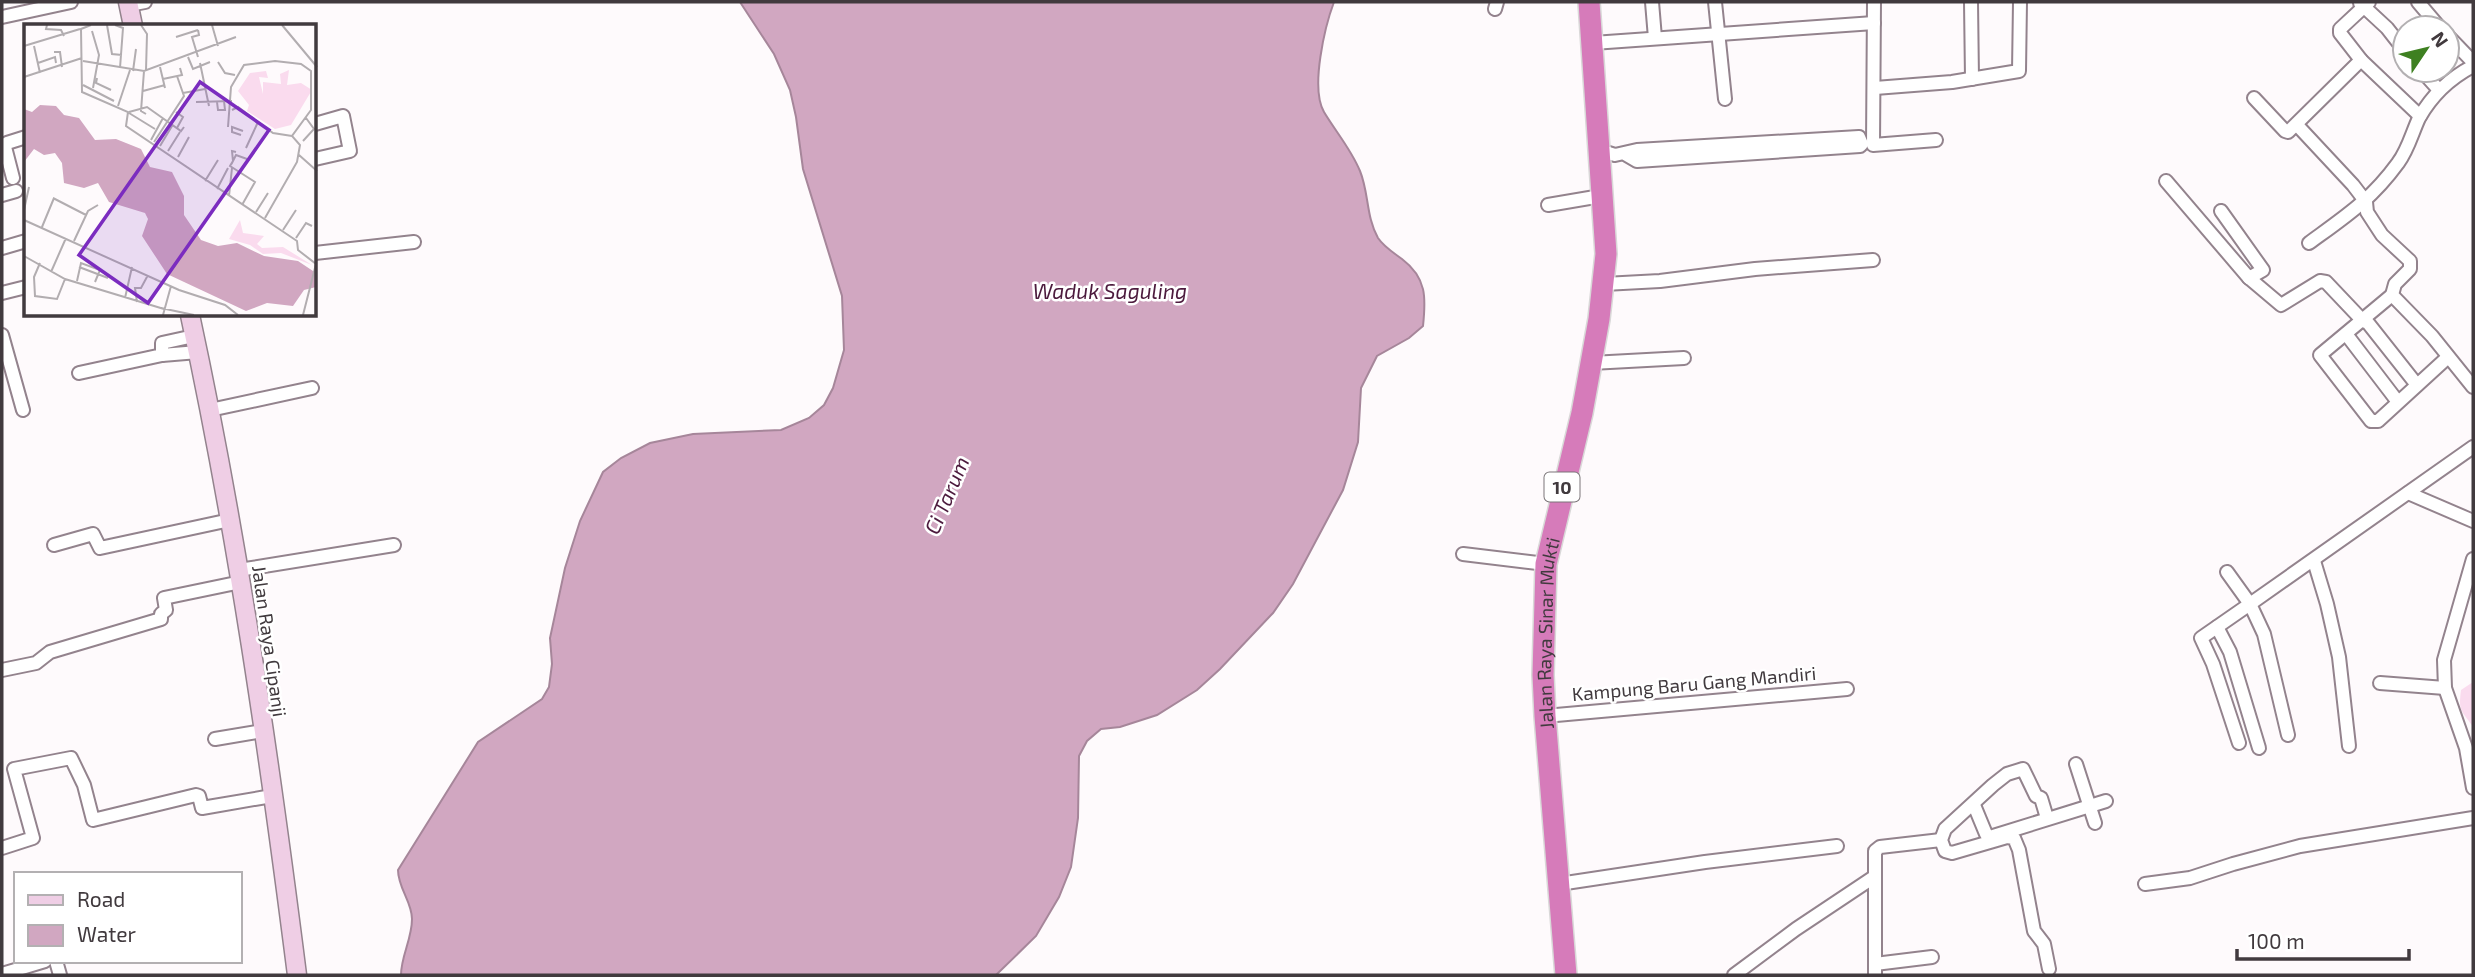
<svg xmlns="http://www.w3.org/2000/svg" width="2475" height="977" font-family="'Exo 2',sans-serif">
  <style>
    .green { fill: #fadbee }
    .water { fill: #d1a7c1; stroke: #a6869a; stroke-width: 2 }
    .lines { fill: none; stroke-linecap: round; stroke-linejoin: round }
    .minor-casing { stroke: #93838d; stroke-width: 16 }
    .secondary-casing { stroke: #93838d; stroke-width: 21 }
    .trunk-casing { stroke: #d9d8d8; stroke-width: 24 }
    .minor { stroke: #fff; stroke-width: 12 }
    .secondary { stroke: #efcee5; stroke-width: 18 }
    .trunk { stroke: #d67bba; stroke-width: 21 }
    .labels { text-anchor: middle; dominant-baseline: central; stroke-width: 5; stroke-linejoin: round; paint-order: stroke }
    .shield { fill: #fff; stroke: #7a7578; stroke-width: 2 }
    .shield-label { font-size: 18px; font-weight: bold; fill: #413a3e }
    .street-label { font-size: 19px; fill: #413a3e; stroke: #fff }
    .water-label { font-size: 21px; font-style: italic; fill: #4c1a3d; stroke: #fff }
    .inset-road { fill: none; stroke: #b2adb0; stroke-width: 2 }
    .view { fill: #7b2cbf; fill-opacity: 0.15; stroke: #7b2cbf; stroke-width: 3.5 }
    .inset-edge { fill: none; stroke: #413a3e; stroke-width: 3.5 }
  </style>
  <rect width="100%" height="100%" fill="#fefafc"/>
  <path class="green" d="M 2473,682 L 2473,727 C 2462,710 2458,713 2461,690 Z"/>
  <path class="water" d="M 740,2 L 1334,2 C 1325,26 1310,88 1324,112 C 1336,132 1351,149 1360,171 C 1369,193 1366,217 1378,238 C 1384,247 1394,253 1402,259 C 1427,278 1426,298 1423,326 L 1409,338 L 1377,356 L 1361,388 L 1358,442 L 1343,490 L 1293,584 L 1273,613 L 1220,669 L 1197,690 L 1157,715 L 1120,727 L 1101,729 L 1087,741 L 1079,756 L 1078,818 L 1071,867 L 1059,897 L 1036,936 L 996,975 L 401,975 C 401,956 412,939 412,919 C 412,902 398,888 398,870 L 478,742 L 542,699 L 549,687 L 552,664 L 550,638 L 565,568 L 580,521 L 603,472 L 621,458 L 650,443 L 693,434 L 781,430 L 809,418 L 824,405 L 833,388 L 844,350 L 842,296 L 803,169 L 796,117 L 790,90 L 774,54 Z"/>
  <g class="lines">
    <g class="minor-casing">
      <g id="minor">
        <path d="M 1652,2 L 1655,38"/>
        <path d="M 1715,2 L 1725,99"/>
        <path d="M 1874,2 L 1873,145 L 1936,140"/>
        <path d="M 1971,2 L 1972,79"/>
        <path d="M 2418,2 L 2440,28"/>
        <path d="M 2360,3 L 2387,28 L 2405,51"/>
        <path d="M 129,5 L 145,2"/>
        <path d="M 1495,9 L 1497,2"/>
        <path d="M 2,17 L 71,2"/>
        <path d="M 2447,35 L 2473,62"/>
        <path d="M 1593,43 L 1874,23"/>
        <path d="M 2361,60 L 2340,33 L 2340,29 L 2369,2"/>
        <path d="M 2421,70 L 2439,90"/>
        <path d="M 1875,88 L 1952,82 L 2019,71 L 2020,2"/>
        <path d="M 2254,98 L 2285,131 L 2288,132 L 2361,60 L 2420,116"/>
        <path d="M 315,124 L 343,116 L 350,151 L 315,159"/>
        <path d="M 2297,125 L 2353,185 L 2366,202 L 2367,212 L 2382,235 L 2410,261 L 2410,269 L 2395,284 L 2392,295 L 2432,336 L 2473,387"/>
        <path d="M 1599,150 L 1615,155 L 1637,150 L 1859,137 L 1862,144 L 1860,146 L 1637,161 L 1625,154"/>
        <path d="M 13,178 L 5,147 L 7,143 L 26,137"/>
        <path d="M 2166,181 L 2249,278 L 2263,270 L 2221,211"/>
        <path d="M 2,195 L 16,191"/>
        <path d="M 1548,205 L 1601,196"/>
        <path d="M 2309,243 C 2346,216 2371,200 2398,163 C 2408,150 2412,133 2419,118 C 2432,95 2450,78 2473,66"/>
        <path d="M 2,248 L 26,241"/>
        <path d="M 315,253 L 414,242"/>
        <path d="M 2249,278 L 2281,305 L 2320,281 L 2326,282 L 2363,321 L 2368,323 L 2417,385"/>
        <path d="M 1604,284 L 1660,281 L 1755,269 L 1873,260"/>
        <path d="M 2,293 L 26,287"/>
        <path d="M 2392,295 L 2320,355 L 2371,421 L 2378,421 L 2448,357"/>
        <path d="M 2346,334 L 2398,402"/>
        <path d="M 2,335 L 23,410"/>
        <path d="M 162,355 L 198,352"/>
        <path d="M 1591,363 L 1684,358"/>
        <path d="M 79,373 L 162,355 L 162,343 L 194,336"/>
        <path d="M 210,410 L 312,388"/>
        <path d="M 2408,493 L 2473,521"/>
        <path d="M 54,545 L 93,534 L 100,548 L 230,520"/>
        <path d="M 1463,554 L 1546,564"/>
        <path d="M 2473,559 L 2444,660 L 2445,688 L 2466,748 L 2473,788"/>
        <path d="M 2314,561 L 2327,604 L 2339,657 L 2349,746"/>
        <path d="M 239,570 L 394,545"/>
        <path d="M 2227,572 L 2250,604 L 2473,447"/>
        <path d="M 2217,627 L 2230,652 L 2259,748"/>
        <path d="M 2,670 L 36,663 L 50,652 L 161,619 L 161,614 L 166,610 L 164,598 L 241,582"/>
        <path d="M 2380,683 L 2445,688"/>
        <path d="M 1545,716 L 1847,689"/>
        <path d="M 215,739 L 263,731"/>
        <path d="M 2239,743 L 2213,664 L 2201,638 L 2250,604 L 2264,634 L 2288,735"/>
        <path d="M 2076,764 L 2095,823"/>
        <path d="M 1974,805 L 1986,834 L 1990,837 L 2106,801"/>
        <path d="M 2047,818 L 2041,798 L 2036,796 L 2023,769 L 2007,774 L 1993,785 L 1945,829 L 1941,840 L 1945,851 L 1952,853 L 2007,837 L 2014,838 L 2019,850 L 2034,931 L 2044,944 L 2049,969"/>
        <path d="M 2,848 L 33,838 L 14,769 L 71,758 L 84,785 L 93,820 L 196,795 L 199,796 L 202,808 L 272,796"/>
        <path d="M 1559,884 L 1705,862 L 1837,846"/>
        <path d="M 2145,884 L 2190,878 L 2233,864 L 2300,846 L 2473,818"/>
        <path d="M 56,961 L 60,975"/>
        <path d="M 1875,964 L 1932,957"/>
        <path d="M 2,974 L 45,961"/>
        <path d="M 1734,975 L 1796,929 L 1874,877"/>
        <path d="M 1875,975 L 1875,851 L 1880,847 L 1941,840"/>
      </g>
    </g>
    <g class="secondary-casing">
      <g id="secondary">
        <path d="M 128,2 L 133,26"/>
        <path d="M 190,315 C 237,533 269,754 297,975"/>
      </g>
    </g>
    <g class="trunk-casing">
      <g id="trunk">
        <path id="s1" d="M 1566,975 L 1545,716 L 1543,675 L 1546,564 L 1582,413 L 1599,319 L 1606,254 L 1589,2"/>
      </g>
    </g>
    <use href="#minor" class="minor"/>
    <use href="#secondary" class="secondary"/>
    <use href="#trunk" class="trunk"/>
  </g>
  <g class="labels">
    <rect class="shield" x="1544.5" y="472.5" width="35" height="29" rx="5"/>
    <g class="shield-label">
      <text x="1562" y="487">10</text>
    </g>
    <g class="street-label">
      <text stroke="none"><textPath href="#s1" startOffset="343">Jalan Raya Sinar Mukti</textPath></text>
      <text transform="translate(270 641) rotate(82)">Jalan Raya Cipanji</text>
      <text transform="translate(1694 683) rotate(-5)">Kampung Baru Gang Mandiri</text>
    </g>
    <g class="water-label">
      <text x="1110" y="290">Waduk Saguling</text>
      <text transform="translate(946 495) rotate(-67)">Ci Tarum</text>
    </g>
  </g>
  <g transform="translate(24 24)">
    <rect width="292" height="292" fill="#fefafc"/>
    <path d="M 265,46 L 263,61 L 277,59 L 288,66 L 267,101 L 251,105 L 223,87 L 225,81 L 214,67 L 226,49 L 242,47 L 244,54 L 235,53 L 239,70 L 239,58 L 257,60 L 256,50 ZM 216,196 L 219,209 L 240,212 L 233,220 L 238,224 L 259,223 L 288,241 L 257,229 L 239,230 L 226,221 L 205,215 Z" fill="#fadbee"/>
    <path d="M 16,81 L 32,82 L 40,91 L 55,94 L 71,116 L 92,115 L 117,125 L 126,143 L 148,148 L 160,172 L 160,191 L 177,216 L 194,222 L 213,219 L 240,232 L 274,237 L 292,249 L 292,263 L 280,266 L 269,282 L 243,279 L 222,287 L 143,250 L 118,212 L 124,195 L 121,189 L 85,178 L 74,159 L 60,164 L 40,159 L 38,139 L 31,129 L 20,131 L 10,125 L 0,138 L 0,85 L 8,88 Z" fill="#d1a7c1"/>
    <path class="inset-road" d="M 23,1 L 22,5 L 37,6 L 40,12M 67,1 L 57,5 L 58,68 L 104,88 L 102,102 L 273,217 L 274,226 L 292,240 L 279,291M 83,1 L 88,30 L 98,31M 91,1 L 99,4 L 96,44M 117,1 L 123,10 L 122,46M 188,1 L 194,22M 258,1 L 293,43M 174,6 L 175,11 L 168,13 L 174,33M 68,7 L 75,31 L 69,64M 152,13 L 174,6M 0,22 L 56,5M 10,22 L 16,49M 30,28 L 36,28 L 38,43M 164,33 L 169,45 L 186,38M 59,37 L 120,47 L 212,13M 194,38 L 201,49 L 211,51M 14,39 L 31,33 L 32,39M 176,39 L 185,82M 136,43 L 141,64M 109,47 L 112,25M 120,47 L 117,87 L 122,90M 0,53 L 58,34M 73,54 L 72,59 L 87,66M 139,55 L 158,51 L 156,44M 59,61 L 90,77M 119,67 L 141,61M 159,69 L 181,65M 172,78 L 208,77M 193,78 L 194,86 L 201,86 L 200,77M 94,82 L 106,46M 208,86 L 214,83 L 249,109 L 268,112M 105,88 L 123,83 L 157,107 L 160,103M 152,88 L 159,93 L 153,104M 105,89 L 131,105M 204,103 L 207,63 L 220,41 L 251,37 L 277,40 L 287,47 L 287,86 L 268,112 L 276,121 L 273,138 L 241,194M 217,111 L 208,108 L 208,103 L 219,107M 127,116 L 139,94M 279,117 L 290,105 L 282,94M 130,118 L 160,72 L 153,52M 136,122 L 148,102M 222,124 L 234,98M 144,127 L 156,108M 212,128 L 208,127 L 209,137 L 212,131 L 223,135M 275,131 L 293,147M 154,133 L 165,113M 209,137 L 206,142 L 231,158 L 218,181M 181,157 L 194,136M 193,165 L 204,144M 205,172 L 208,144M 29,174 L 62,191M 0,186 L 5,163M 232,188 L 244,169M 0,196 L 155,266 L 201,281 L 214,291M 18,203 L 30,174M 259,206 L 272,186M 272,214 L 282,199 L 288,202M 50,217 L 64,187 L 74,181M 0,232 L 41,255 L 140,285M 16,239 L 10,253 L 11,272 L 33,275 L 41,255M 55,243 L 84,254M 27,248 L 42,214M 53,257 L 57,239 L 76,246 L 71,258M 101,274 L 108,243M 113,278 L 111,264 L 117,264 L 124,251M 137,284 L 170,291M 139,291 L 147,262"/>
    <path class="view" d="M 176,58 L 245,106 L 124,279 L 55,231 Z"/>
    <rect width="292" height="292" class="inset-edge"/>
  </g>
  <rect width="2475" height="977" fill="none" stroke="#413a3e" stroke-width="7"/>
  <rect x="14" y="872" width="228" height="91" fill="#ffffff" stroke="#b3b0b2" stroke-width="2"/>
  <rect x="28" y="895" width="35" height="10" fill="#efcee5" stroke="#b3b0b2" stroke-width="2"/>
  <text x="77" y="907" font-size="21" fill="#413a3e">Road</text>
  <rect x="28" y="925" width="35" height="21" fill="#d1a7c1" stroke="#b3b0b2" stroke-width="2"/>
  <text x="77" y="942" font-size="21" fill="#413a3e">Water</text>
  <g transform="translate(2426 49) rotate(55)"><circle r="33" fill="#ffffff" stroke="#b3b0b2" stroke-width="2"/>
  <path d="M0-5L12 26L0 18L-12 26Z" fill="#3e8021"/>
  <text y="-10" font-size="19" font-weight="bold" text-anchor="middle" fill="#413a3e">N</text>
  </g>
  <path d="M2237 949v10h172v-10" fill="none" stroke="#413a3e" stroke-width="3.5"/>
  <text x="2248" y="949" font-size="21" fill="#413a3e" stroke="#ffffff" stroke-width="5" paint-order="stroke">100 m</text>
</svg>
